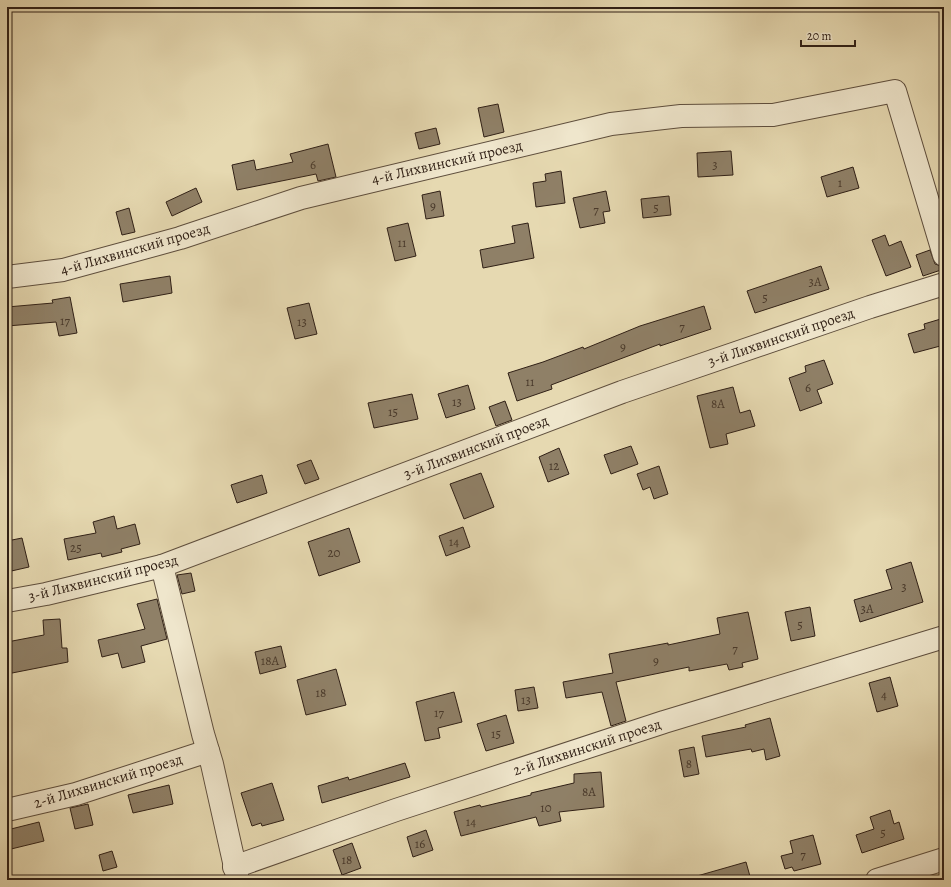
<svg xmlns="http://www.w3.org/2000/svg" width="951" height="887" font-family="Alegreya,serif">
  <style>
    .building { fill: #8f8067; stroke: #302016 }
    .lines { fill: none; stroke-linecap: round; stroke-linejoin: round }
    .minor-casing { stroke: #5e4e3d; stroke-width: 24 }
    .minor { stroke: #efe6cc; stroke-width: 22 }
    .labels { text-anchor: middle; dominant-baseline: central; stroke-width: 3; stroke-linejoin: round; paint-order: stroke }
    .number-label { font-size: 13px; fill: #48382a }
    .street-label { font-size: 15px; fill: #302016; stroke: #efe6cc }
  </style>
  <rect width="100%" height="100%" fill="#e6d9b1"/>
  <filter id="stains"><feTurbulence type="fractalNoise" baseFrequency=".005" numOctaves="4"/><feColorMatrix values="0 0 0 0 .2 0 0 0 0 .09 0 0 0 0 .02 0 0 0 .5 -.17"/></filter>
  <radialGradient id="worn" r=".72"><stop offset=".6" stop-color="#630" stop-opacity="0"/><stop offset="1" stop-color="#630" stop-opacity=".3"/></radialGradient>
  <g class="building">
    <path d="M 498,104 L 504,132 L 484,137 L 478,108 Z"/>
    <path d="M 436,128 L 440,144 L 419,149 L 415,133 Z"/>
    <path d="M 328,144 L 336,177 L 318,181 L 316,174 L 237,190 L 232,165 L 254,160 L 256,170 L 293,162 L 290,154 Z"/>
    <path d="M 731,151 L 733,175 L 698,177 L 697,153 Z"/>
    <path d="M 853,167 L 859,188 L 827,197 L 821,177 Z"/>
    <path d="M 561,171 L 565,203 L 536,207 L 533,183 L 546,181 L 545,174 Z"/>
    <path d="M 196,188 L 202,202 L 172,216 L 166,202 Z"/>
    <path d="M 440,191 L 444,216 L 426,219 L 422,195 Z"/>
    <path d="M 606,191 L 610,211 L 603,212 L 605,223 L 580,228 L 573,198 Z"/>
    <path d="M 669,196 L 671,215 L 643,218 L 641,199 Z"/>
    <path d="M 129,208 L 135,232 L 122,235 L 116,212 Z"/>
    <path d="M 408,223 L 416,256 L 395,261 L 387,228 Z"/>
    <path d="M 528,223 L 534,258 L 483,268 L 480,250 L 515,243 L 512,226 Z"/>
    <path d="M 885,235 L 889,246 L 901,241 L 911,267 L 886,276 L 872,240 Z"/>
    <path d="M 930,250 L 935,264 L 944,267 L 944,269 L 923,276 L 916,255 Z"/>
    <path d="M 821,266 L 829,289 L 755,313 L 747,291 Z"/>
    <path d="M 170,276 L 172,293 L 123,302 L 120,284 Z"/>
    <path d="M 70,297 L 77,333 L 59,336 L 56,322 L 7,326 L 7,307 L 53,303 L 52,300 Z"/>
    <path d="M 309,303 L 317,334 L 295,339 L 287,308 Z"/>
    <path d="M 704,306 L 711,329 L 660,346 L 660,344 L 551,385 L 552,389 L 517,401 L 508,373 L 543,362 L 583,347 L 584,349 L 640,326 Z"/>
    <path d="M 944,318 L 944,345 L 914,353 L 908,334 L 925,329 L 924,324 Z"/>
    <path d="M 824,360 L 833,384 L 817,390 L 822,403 L 800,411 L 789,378 L 806,372 L 805,366 Z"/>
    <path d="M 468,385 L 475,409 L 446,418 L 438,394 Z"/>
    <path d="M 733,387 L 740,413 L 750,410 L 755,426 L 726,434 L 728,444 L 710,448 L 697,396 Z"/>
    <path d="M 412,394 L 418,419 L 374,428 L 368,403 Z"/>
    <path d="M 505,401 L 512,420 L 496,426 L 489,407 Z"/>
    <path d="M 631,446 L 638,464 L 611,474 L 604,455 Z"/>
    <path d="M 559,448 L 569,474 L 548,482 L 539,457 Z"/>
    <path d="M 311,460 L 319,479 L 305,484 L 297,465 Z"/>
    <path d="M 659,466 L 668,494 L 654,499 L 650,487 L 643,490 L 637,474 Z"/>
    <path d="M 481,473 L 494,507 L 464,519 L 450,484 Z"/>
    <path d="M 262,475 L 267,493 L 237,503 L 231,485 Z"/>
    <path d="M 114,516 L 117,529 L 135,524 L 140,544 L 121,549 L 122,552 L 102,557 L 101,553 L 68,560 L 64,539 L 96,533 L 93,522 Z"/>
    <path d="M 463,527 L 470,547 L 446,556 L 439,536 Z"/>
    <path d="M 349,528 L 360,562 L 319,576 L 308,542 Z"/>
    <path d="M 22,538 L 29,567 L 7,572 L 7,541 Z"/>
    <path d="M 911,562 L 923,602 L 860,622 L 854,600 L 892,589 L 886,570 Z"/>
    <path d="M 191,573 L 195,591 L 182,594 L 177,575 Z"/>
    <path d="M 157,599 L 167,639 L 141,646 L 145,662 L 122,668 L 118,653 L 102,657 L 98,640 L 145,629 L 137,604 Z"/>
    <path d="M 810,607 L 815,636 L 791,641 L 785,612 Z"/>
    <path d="M 748,612 L 758,659 L 742,663 L 743,667 L 729,670 L 727,664 L 689,671 L 689,667 L 616,682 L 626,721 L 611,726 L 602,692 L 566,698 L 563,682 L 613,673 L 609,654 L 668,643 L 668,645 L 720,634 L 717,618 Z"/>
    <path d="M 60,619 L 62,648 L 67,648 L 68,662 L 7,674 L 7,642 L 44,635 L 43,620 Z"/>
    <path d="M 281,646 L 286,667 L 260,674 L 255,652 Z"/>
    <path d="M 336,669 L 346,705 L 306,715 L 297,680 Z"/>
    <path d="M 890,677 L 898,706 L 877,712 L 869,683 Z"/>
    <path d="M 534,687 L 538,708 L 518,711 L 515,690 Z"/>
    <path d="M 454,692 L 462,722 L 438,728 L 440,738 L 425,741 L 416,702 Z"/>
    <path d="M 506,715 L 514,743 L 486,751 L 477,724 Z"/>
    <path d="M 770,718 L 780,756 L 766,760 L 764,749 L 752,752 L 751,749 L 706,757 L 702,736 L 746,727 L 745,725 Z"/>
    <path d="M 694,747 L 699,774 L 684,777 L 679,750 Z"/>
    <path d="M 405,763 L 410,777 L 322,803 L 318,786 L 348,777 L 349,780 Z"/>
    <path d="M 601,772 L 604,807 L 559,812 L 561,821 L 539,826 L 536,817 L 461,836 L 454,812 L 480,805 L 481,807 L 531,795 L 531,793 L 574,783 L 574,774 Z"/>
    <path d="M 272,783 L 284,820 L 262,826 L 261,823 L 252,826 L 241,793 Z"/>
    <path d="M 169,785 L 173,804 L 133,813 L 128,795 Z"/>
    <path d="M 88,804 L 93,825 L 75,829 L 70,808 Z"/>
    <path d="M 890,810 L 894,824 L 899,822 L 904,839 L 862,853 L 856,835 L 874,829 L 870,817 Z"/>
    <path d="M 39,822 L 44,841 L 7,850 L 7,830 Z"/>
    <path d="M 426,830 L 433,850 L 413,857 L 407,837 Z"/>
    <path d="M 813,835 L 821,864 L 794,871 L 792,867 L 785,869 L 781,856 L 793,853 L 790,841 Z"/>
    <path d="M 352,843 L 361,868 L 342,875 L 333,850 Z"/>
    <path d="M 112,851 L 117,867 L 103,871 L 99,855 Z"/>
    <path d="M 746,862 L 751,880 L 698,880 L 697,876 Z"/>
  </g>
  <g class="lines">
    <g class="minor-casing">
      <g id="minor">
        <path d="M 7,277 L 63,270 L 180,238 L 301,198 L 611,124 L 681,116 L 773,115 L 895,91 L 944,255"/>
        <path d="M 162,566 L 203,734 L 212,764 L 238,880"/>
        <path d="M 7,601 L 46,594 L 162,566 L 622,392 L 870,307 L 944,284"/>
        <path d="M 7,810 L 76,794 L 208,751"/>
        <path d="M 234,867 L 396,810 L 664,722 L 944,637"/>
        <path d="M 877,880 L 944,859"/>
      </g>
    </g>
    <use href="#minor" class="minor"/>
  </g>
  <g class="labels">
    <g class="number-label">
      <text x="313" y="164">6</text>
      <text x="715" y="164">3</text>
      <text x="840" y="182">1</text>
      <text x="433" y="205">9</text>
      <text x="656" y="207">5</text>
      <text x="596" y="209">7</text>
      <text x="402" y="242">11</text>
      <text x="815" y="281">3А</text>
      <text x="765" y="297">5</text>
      <text x="65" y="320">17</text>
      <text x="302" y="321">13</text>
      <text x="682" y="326">7</text>
      <text x="623" y="346">9</text>
      <text x="530" y="381">11</text>
      <text x="808" y="387">6</text>
      <text x="457" y="401">13</text>
      <text x="718" y="403">8А</text>
      <text x="393" y="411">15</text>
      <text x="554" y="465">12</text>
      <text x="454" y="541">14</text>
      <text x="76" y="547">25</text>
      <text x="334" y="552">20</text>
      <text x="904" y="586">3</text>
      <text x="867" y="608">3А</text>
      <text x="800" y="624">5</text>
      <text x="735" y="648">7</text>
      <text x="270" y="660">18А</text>
      <text x="656" y="660">9</text>
      <text x="321" y="692">18</text>
      <text x="884" y="694">4</text>
      <text x="526" y="699">13</text>
      <text x="439" y="712">17</text>
      <text x="496" y="733">15</text>
      <text x="689" y="763">8</text>
      <text x="589" y="791">8А</text>
      <text x="546" y="807">10</text>
      <text x="471" y="821">14</text>
      <text x="883" y="832">5</text>
      <text x="420" y="843">16</text>
      <text x="803" y="854">7</text>
      <text x="347" y="859">18</text>
    </g>
    <g class="street-label">
      <text transform="translate(447 162) rotate(-13)">4-й Лихвинский проезд</text>
      <text transform="translate(135 249) rotate(-16)">4-й Лихвинский проезд</text>
      <text transform="translate(781 337) rotate(-19)">3-й Лихвинский проезд</text>
      <text transform="translate(476 447) rotate(-21)">3-й Лихвинский проезд</text>
      <text transform="translate(103 578) rotate(-14)">3-й Лихвинский проезд</text>
      <text transform="translate(587 747) rotate(-18)">2-й Лихвинский проезд</text>
      <text transform="translate(108 781) rotate(-17)">2-й Лихвинский проезд</text>
    </g>
  </g>
  <rect width="951" height="887" fill="none" stroke="#e6d9b1" stroke-width="24"/>
  <rect x="8" y="8" width="935" height="871" fill="none" stroke="#302016" stroke-width="2"/>
  <rect x="12" y="12" width="927" height="863" fill="none" stroke="#302016"/>
  <path d="M801 40v6h54v-6" fill="none" stroke="#302016" stroke-width="2"/>
  <text x="807" y="40" font-size="12" fill="#302016" stroke="#efe6cc" stroke-width="3" paint-order="stroke">20 m</text>
  <rect width="100%" height="100%" filter="url(#stains)"/>
  <rect width="100%" height="100%" fill="url(#worn)"/>
</svg>
